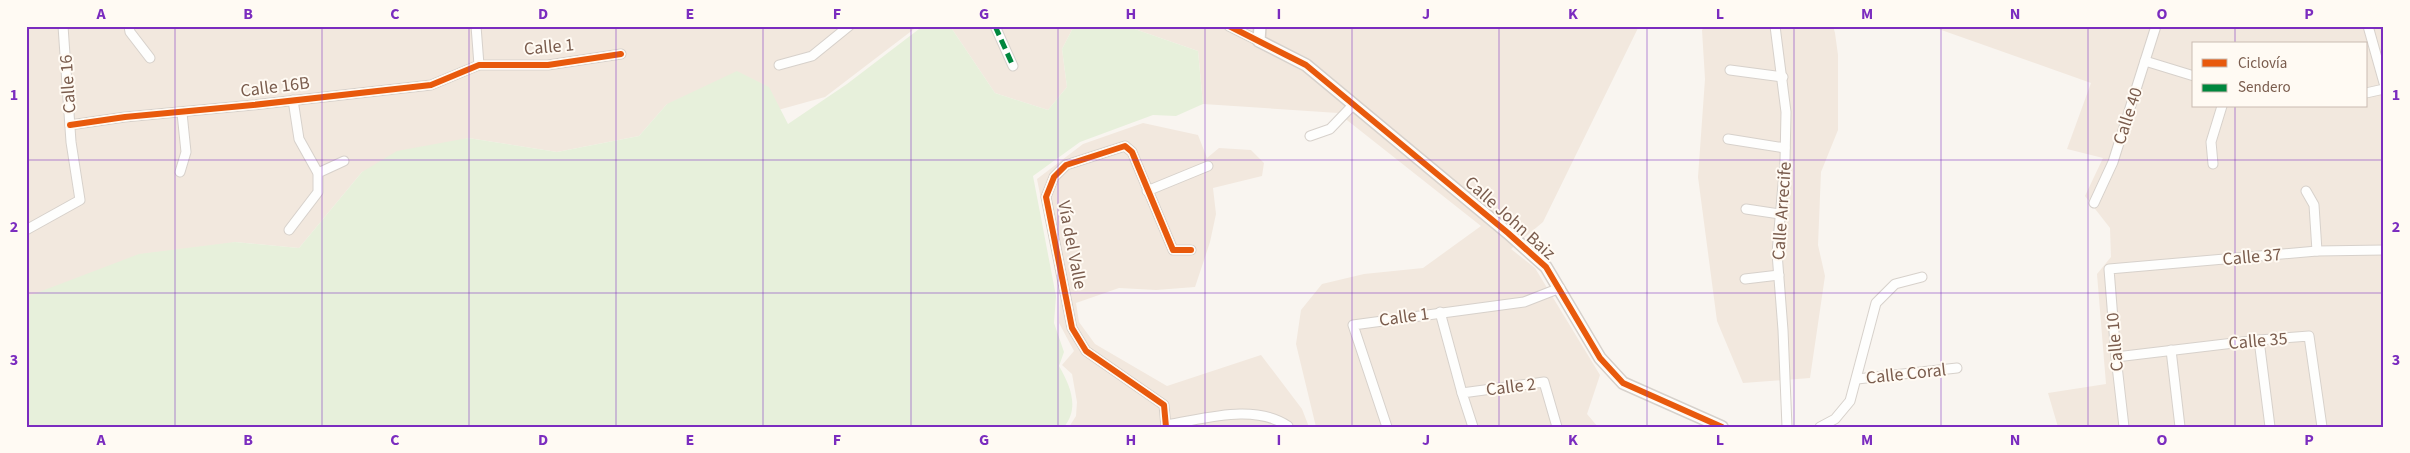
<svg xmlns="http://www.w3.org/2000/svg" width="2410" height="453" font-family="'Source Sans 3',sans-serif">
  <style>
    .residential { fill: #f2e8de; fill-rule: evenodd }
    .green { fill: #e7f0db }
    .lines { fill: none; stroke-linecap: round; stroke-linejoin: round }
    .minor-casing { stroke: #d7d1cb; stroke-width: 11 }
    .tertiary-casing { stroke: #d7d1cb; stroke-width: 14 }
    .minor { stroke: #fefefd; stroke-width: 9 }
    .tertiary { stroke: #fefefd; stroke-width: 11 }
    .quiet { stroke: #00873e; stroke-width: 5; stroke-dasharray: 10 5; stroke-linecap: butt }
    .cycleway-casing { stroke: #fffaf3; stroke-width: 9 }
    .cycleway { stroke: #e8590c; stroke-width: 6 }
    .grid { fill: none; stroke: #7b2cbf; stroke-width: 1; stroke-opacity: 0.55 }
    .labels { text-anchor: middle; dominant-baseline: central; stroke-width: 4; stroke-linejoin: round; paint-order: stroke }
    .street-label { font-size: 18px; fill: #7a5c4d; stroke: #fffaf3 }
    .neatline { fill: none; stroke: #7b2cbf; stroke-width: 2 }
    .grid-label { font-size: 16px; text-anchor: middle; font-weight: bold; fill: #7b2cbf }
  </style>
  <rect width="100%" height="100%" fill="#f9f5f0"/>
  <g class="residential">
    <path d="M 26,26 L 918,26 L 825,97 L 778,110 L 667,104 L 639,136 L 557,152 L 468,138 L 362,172 L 299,248 L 235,242 L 29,297 L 26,297 Z"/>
    <path d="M 950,26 L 1074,26 L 1062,49 L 1067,87 L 1048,110 L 995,93 Z"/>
    <path d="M 1126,26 L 1639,26 L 1543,222 L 1511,249 L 1535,268 L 1600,375 L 1587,414 L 1598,427 L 1316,427 L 1296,344 L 1301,310 L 1322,284 L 1364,274 L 1423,268 L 1481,226 L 1338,113 L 1203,104 L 1198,51 Z"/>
    <path d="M 1706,26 L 1833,26 L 1835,33 L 1838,55 L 1838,130 L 1821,172 L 1818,245 L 1825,276 L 1810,378 L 1743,383 L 1717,321 L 1698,177 L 1705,79 L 1702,30 Z"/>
    <path d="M 1930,26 L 2384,26 L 2384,427 L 2058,427 L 2048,393 L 2106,384 L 2097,274 L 2111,257 L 2110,228 L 2085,196 L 2103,158 L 2067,149 L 2091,83 ZM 2194,44 L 2366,44 L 2366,106 L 2194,106 Z"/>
    <path d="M 1143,123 L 1198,135 L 1207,158 L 1219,148 L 1251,150 L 1264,163 L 1262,176 L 1213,188 L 1216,214 L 1210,242 L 1195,287 L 1156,290 L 1119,288 L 1076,303 L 1079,322 L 1095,344 L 1167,386 L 1261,355 L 1302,409 L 1309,427 L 1069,427 L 1076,416 L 1077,402 L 1072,374 L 1062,365 L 1074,351 L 1059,323 L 1060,296 L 1037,179 L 1083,144 Z"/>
  </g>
  <path class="green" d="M 923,26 L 950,26 L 995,93 L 1048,110 L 1067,87 L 1062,49 L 1074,26 L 1126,26 L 1198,51 L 1203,104 L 1176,116 L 1153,115 L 1080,142 L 1033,176 L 1056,296 L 1054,323 L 1064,352 L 1059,366 C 1070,385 1080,408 1064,427 L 26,427 L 26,297 L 139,254 L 235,242 L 299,248 L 362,172 L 397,151 L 468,138 L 557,152 L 639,136 L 667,104 L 737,71 L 769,87 L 788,124 L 847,84 Z"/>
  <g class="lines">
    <g class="minor-casing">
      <g id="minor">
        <path d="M 129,26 L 130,32 L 150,58"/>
        <path d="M 476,26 L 479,65"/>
        <path d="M 995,26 L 1013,66"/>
        <path d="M 1229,26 L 1259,41"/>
        <path d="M 1775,26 L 1786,112 L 1785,161 L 1777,253 L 1783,330 L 1787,427"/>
        <path d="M 2368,26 L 2384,83"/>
        <path d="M 2145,61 L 2194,76"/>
        <path d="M 779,65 L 812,56 L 849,26"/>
        <path d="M 1730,70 L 1783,77"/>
        <path d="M 2366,93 L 2384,89"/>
        <path d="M 70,125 L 125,117 L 253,105 L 431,85 L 479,65 L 548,65 L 621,54"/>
        <path d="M 1310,136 L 1330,129 L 1353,105"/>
        <path d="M 1728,139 L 1785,148"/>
        <path d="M 2213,164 L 2211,142 L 2222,106"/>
        <path d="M 180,172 L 186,152 L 182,113"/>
        <path d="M 318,173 L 344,161"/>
        <path d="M 1147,191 L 1208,166"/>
        <path d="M 2306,191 L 2314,205 L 2317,251"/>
        <path d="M 2094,203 L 2113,162 L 2156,26"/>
        <path d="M 1746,209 L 1780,214"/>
        <path d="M 26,230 L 80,200 L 71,142 L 63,26"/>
        <path d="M 289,230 L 318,192 L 318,173 L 299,139 L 293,100"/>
        <path d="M 1745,279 L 1779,275"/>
        <path d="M 1440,312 L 1462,393"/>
        <path d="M 2259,340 L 2270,427"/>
        <path d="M 2171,350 L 2180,427"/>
        <path d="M 2116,357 L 2259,340 L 2309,336 L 2322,427"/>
        <path d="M 1857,379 L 1957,368"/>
        <path d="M 1166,425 C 1205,419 1253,403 1288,426"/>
        <path d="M 1166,427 L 1164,405 L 1086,351 L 1072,328 L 1046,197 L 1054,177 L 1066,165 L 1125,146 L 1132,152 L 1173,250 L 1191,250"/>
        <path d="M 1387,427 L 1353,325 L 1524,302 L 1560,288"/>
        <path d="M 1473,427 L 1462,393 L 1544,382 L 1557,427"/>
        <path d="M 1820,427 L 1835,419 L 1850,401 L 1876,303 L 1895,284 L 1922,277"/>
        <path d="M 2124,427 L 2116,357 L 2109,269 L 2317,251 L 2384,250"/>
      </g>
    </g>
    <g class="tertiary-casing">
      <path id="tertiary" d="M 1260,26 L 1259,41 L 1306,65 L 1508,233 L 1546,267 L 1600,358 L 1623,383 L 1722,427"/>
    </g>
    <use href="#minor" class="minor"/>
    <use href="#tertiary" class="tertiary"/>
    <path class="quiet" d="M 995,26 L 1013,66"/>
    <g class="cycleway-casing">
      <g id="cycleway">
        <path d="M 1229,26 L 1306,65 L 1508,233 L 1546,267 L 1600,358 L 1623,383 L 1722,427"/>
        <path d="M 70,125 L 125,117 L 253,105 L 431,85 L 479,65 L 548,65 L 621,54"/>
        <path d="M 1166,427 L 1164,405 L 1086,351 L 1072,328 L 1046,197 L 1054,177 L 1066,165 L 1125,146 L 1132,152 L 1173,250 L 1191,250"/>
      </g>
    </g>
    <use href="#cycleway" class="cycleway"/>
  </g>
  <path class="grid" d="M 175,26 L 175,427M 322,26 L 322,427M 469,26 L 469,427M 616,26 L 616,427M 763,26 L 763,427M 911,26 L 911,427M 1058,26 L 1058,427M 1205,26 L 1205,427M 1352,26 L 1352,427M 1499,26 L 1499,427M 1647,26 L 1647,427M 1794,26 L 1794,427M 1941,26 L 1941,427M 2088,26 L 2088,427M 2235,26 L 2235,44M 2235,106 L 2235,427M 26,160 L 2384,160M 26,293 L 2384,293"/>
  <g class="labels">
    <g class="street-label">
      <text transform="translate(549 47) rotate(-5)">Calle 1</text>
      <text transform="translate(68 84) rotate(-94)">Calle 16</text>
      <text transform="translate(275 87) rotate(-7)">Calle 16B</text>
      <text transform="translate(2128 116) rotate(-72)">Calle 40</text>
      <text transform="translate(1782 211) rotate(-86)">Calle Arrecife</text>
      <text transform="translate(1510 218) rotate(42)">Calle John Baiz</text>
      <text transform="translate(1072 245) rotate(79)">Vía del Valle</text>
      <text transform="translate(2252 257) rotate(-5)">Calle 37</text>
      <text transform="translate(1404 317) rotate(-8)">Calle 1</text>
      <text transform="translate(2258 341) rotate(-5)">Calle 35</text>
      <text transform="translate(2115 342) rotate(-95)">Calle 10</text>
      <text transform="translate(1906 374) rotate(-6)">Calle Coral</text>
      <text transform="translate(1511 387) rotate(-7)">Calle 2</text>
    </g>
  </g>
  <rect width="2410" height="453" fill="none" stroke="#fffaf3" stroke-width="55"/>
  <rect x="2192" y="42" width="175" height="65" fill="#fffaf3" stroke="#cabbb1"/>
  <rect x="2202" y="59" width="25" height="8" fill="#e8590c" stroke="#cabbb1"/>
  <text x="2238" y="68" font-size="15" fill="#7a5c4d">Ciclovía</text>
  <rect x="2202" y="84" width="25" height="8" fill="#00873e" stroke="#cabbb1"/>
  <text x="2238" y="92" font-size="15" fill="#7a5c4d">Sendero</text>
  <rect x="28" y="28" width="2354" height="398" class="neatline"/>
  <g class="grid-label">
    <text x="101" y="19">A</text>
    <text x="248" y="19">B</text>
    <text x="395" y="19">C</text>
    <text x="543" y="19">D</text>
    <text x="690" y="19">E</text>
    <text x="837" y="19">F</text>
    <text x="984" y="19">G</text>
    <text x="1131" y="19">H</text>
    <text x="1279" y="19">I</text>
    <text x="1426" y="19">J</text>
    <text x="1573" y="19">K</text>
    <text x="1720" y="19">L</text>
    <text x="1867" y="19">M</text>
    <text x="2015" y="19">N</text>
    <text x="2162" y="19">O</text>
    <text x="2309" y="19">P</text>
    <text x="14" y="100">1</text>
    <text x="2396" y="100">1</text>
    <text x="14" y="232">2</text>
    <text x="2396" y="232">2</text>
    <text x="14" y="365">3</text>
    <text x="2396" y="365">3</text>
    <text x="101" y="445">A</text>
    <text x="248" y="445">B</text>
    <text x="395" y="445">C</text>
    <text x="543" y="445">D</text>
    <text x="690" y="445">E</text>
    <text x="837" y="445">F</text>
    <text x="984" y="445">G</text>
    <text x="1131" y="445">H</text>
    <text x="1279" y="445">I</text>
    <text x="1426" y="445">J</text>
    <text x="1573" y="445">K</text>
    <text x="1720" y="445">L</text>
    <text x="1867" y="445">M</text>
    <text x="2015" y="445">N</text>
    <text x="2162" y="445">O</text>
    <text x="2309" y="445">P</text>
  </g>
</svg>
